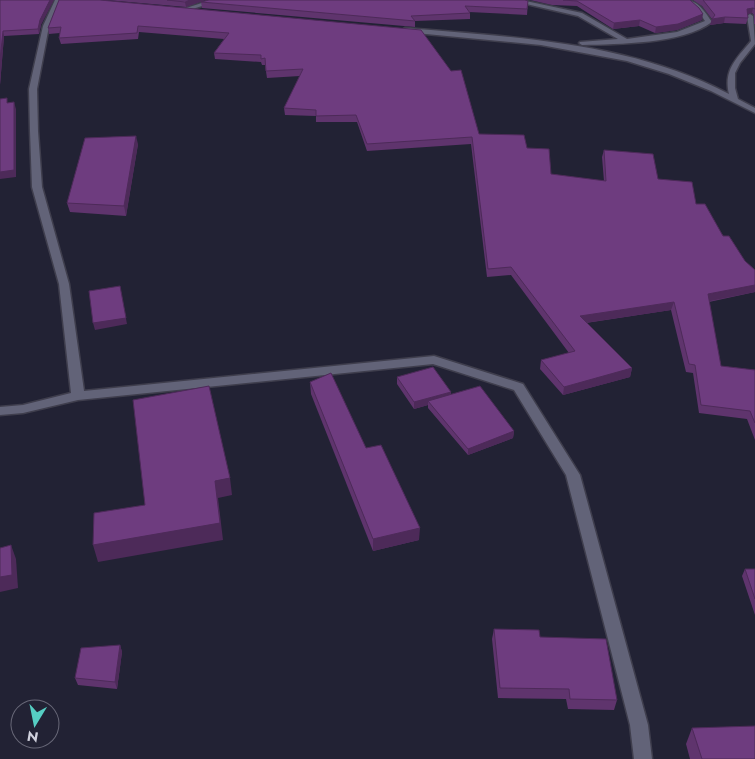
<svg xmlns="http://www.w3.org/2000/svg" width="755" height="759" font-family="Jost,sans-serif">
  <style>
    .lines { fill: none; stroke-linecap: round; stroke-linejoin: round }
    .street-casing { stroke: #3f3e4d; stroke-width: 3 }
    .street { fill: #626378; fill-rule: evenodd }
    .wall { fill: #5f346d }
    .shaded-wall { fill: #4d2a59 }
    .building { fill: #6e3c7f; stroke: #4d2a59 }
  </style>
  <rect width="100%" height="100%" fill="#222234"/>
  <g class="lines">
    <g class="street-casing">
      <g id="street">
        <path d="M 55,0 L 61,0 L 49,26 L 37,89 L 38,131 L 42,187 L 69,284 L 84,391 L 434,356 L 523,384 L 580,475 L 648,725 L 652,759 L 634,759 L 630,725 L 566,475 L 514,390 L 433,364 L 78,400 L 23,413 L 0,415 L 0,407 L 23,405 L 71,393 L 59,284 L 32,187 L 30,131 L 29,89 L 43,26 Z"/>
        <path d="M 211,0 L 221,0 L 183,12 L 180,10 Z"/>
        <path d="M 509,0 L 521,0 L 582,13 L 627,39 L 677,32 L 705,21 L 699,12 L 685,0 C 698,0 705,12 712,22 C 683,44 618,44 582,45 L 579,43 L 580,42 L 618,39 L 578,16 Z"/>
        <path d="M 750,14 L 753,16 L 755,44 L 740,63 L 735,73 L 735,88 L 738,99 L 755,108 L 755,113 L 711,91 L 669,74 L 627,61 L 541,45 L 405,32 L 402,30 L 405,28 C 514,37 630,42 729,94 C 723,70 737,58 751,41 L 747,16 Z"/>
      </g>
    </g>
    <use href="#street" class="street"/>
  </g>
  <g class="wall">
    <path d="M 0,0 L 41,25 L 39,34 L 4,36 L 0,85 Z"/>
    <path d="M 59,0 L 421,30 L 479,134 L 527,148 L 551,174 L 604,181 L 602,157 L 604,150 L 658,179 L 696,204 L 745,261 L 755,270 L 755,292 L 709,302 L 721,366 L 755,370 L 755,440 L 747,419 L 699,413 L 693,373 L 686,372 L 671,310 L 586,323 L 632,368 L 630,377 L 563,395 L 540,369 L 541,360 L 569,353 L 511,275 L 487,277 L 471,144 L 367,151 L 357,122 L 316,122 L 316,116 L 285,115 L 284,108 L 300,76 L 267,78 L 265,65 L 262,65 L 261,62 L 215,59 L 214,53 L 224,39 L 139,32 L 138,39 L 61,44 L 59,38 L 60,33 L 49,34 L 48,28 Z"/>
    <path d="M 106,0 L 205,0 L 186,7 Z"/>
    <path d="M 530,0 L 690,0 L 702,20 L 677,30 L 655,33 L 639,26 L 613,29 L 577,6 L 552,5 Z"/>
    <path d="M 693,0 L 755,0 L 755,24 L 754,24 L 754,15 L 752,13 L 747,14 L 748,18 L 746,24 L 724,23 L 710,25 L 712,19 L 702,6 Z"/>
    <path d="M 528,1 L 527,15 L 469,12 L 470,13 L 470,19 L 415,21 L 415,27 L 202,8 L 201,2 Z"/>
    <path d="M 138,144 L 126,216 L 70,212 L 67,203 Z"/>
    <path d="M 397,377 L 451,392 L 451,394 L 514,431 L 513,438 L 468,455 L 428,408 L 428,405 L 414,409 L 397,384 Z"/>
    <path d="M 310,382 L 366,448 L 419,540 L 373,551 L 311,394 Z"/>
    <path d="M 745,569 L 755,569 L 755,615 L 742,576 Z"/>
    <path d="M 494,629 L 540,637 L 617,700 L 614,710 L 568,709 L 566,699 L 498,698 L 492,639 Z"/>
    <path d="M 120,645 L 122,652 L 117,689 L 78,685 L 75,678 Z"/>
    <path d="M 692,728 L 755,759 L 690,759 L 686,744 Z"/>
  </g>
  <g class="shaded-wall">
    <path d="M 50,0 L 54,0 L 41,25 L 39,34 L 38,29 L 40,20 Z"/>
    <path d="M 190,0 L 205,0 L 186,7 L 185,2 Z"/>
    <path d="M 753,8 L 752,13 L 745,15 L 747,9 Z"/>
    <path d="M 703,14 L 702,20 L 677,30 L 655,33 L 656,27 Z"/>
    <path d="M 725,17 L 724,23 L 710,25 L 712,19 Z"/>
    <path d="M 640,20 L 639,26 L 613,29 L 614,23 Z"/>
    <path d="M 3,31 L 4,36 L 0,85 L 0,60 Z"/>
    <path d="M 14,102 L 16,109 L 16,177 L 0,179 L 0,172 Z"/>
    <path d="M 136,136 L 138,144 L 126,216 L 124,206 Z"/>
    <path d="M 755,285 L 755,292 L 705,302 L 708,294 Z"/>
    <path d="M 120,286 L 127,324 L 95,330 L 93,323 Z"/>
    <path d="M 674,302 L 671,310 L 578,324 L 580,316 Z"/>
    <path d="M 632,368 L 630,377 L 563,395 L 564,387 Z"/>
    <path d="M 451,392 L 450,399 L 428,401 L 428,405 L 414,409 L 414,402 Z"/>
    <path d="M 514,431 L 513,438 L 468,455 L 468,449 Z"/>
    <path d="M 230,478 L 232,495 L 218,498 L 223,540 L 98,562 L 93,545 L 215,481 Z"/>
    <path d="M 420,528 L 419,540 L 373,551 L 373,539 Z"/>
    <path d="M 11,545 L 16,559 L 18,588 L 0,592 L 0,577 Z"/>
    <path d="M 120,645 L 122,652 L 117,689 L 115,682 Z"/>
  </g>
  <g class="building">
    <path d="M 0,0 L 50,0 L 40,20 L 38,29 L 3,31 L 0,60 Z"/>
    <path d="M 59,0 L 100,0 L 421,30 L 451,71 L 461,70 L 479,134 L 524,135 L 527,148 L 549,149 L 551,174 L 606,181 L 604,150 L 653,154 L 658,179 L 692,182 L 696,204 L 705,204 L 723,236 L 729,236 L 745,261 L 755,270 L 755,285 L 708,294 L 721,366 L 755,370 L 755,423 L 750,411 L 701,405 L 695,365 L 689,364 L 674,302 L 580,316 L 632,368 L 564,387 L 541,360 L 575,351 L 511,267 L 488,269 L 472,137 L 367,144 L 356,115 L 316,116 L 316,110 L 284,108 L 303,69 L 266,71 L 265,58 L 261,59 L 261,55 L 214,53 L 229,33 L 138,26 L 137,33 L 59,38 L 61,27 L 48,28 Z"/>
    <path d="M 167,0 L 190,0 L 185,2 Z"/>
    <path d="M 209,0 L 525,0 L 528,1 L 527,9 L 465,6 L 470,13 L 411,16 L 415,21 L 201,2 Z"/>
    <path d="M 563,0 L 690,0 L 699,8 L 703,14 L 678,24 L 656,27 L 640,20 L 614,23 L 577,1 Z"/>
    <path d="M 703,0 L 755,0 L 755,9 L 753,8 L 747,9 L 748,18 L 725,17 L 712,19 L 715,15 Z"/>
    <path d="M 7,98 L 7,103 L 14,102 L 14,170 L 0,172 L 0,99 Z"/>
    <path d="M 136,136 L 124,206 L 67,203 L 85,138 Z"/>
    <path d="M 120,286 L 126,318 L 93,323 L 89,291 Z"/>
    <path d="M 433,367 L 451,392 L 414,402 L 397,377 Z"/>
    <path d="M 331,373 L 366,448 L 381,445 L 420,528 L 373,539 L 310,382 Z"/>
    <path d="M 209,386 L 230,478 L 215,481 L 220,523 L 93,545 L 94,513 L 145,505 L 133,400 Z"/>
    <path d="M 480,386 L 514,431 L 468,449 L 428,401 Z"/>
    <path d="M 11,545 L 12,575 L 0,577 L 0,548 Z"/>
    <path d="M 745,569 L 755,569 L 755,599 Z"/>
    <path d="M 494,629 L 539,630 L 540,637 L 606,639 L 617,700 L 570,699 L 569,689 L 500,688 Z"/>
    <path d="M 120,645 L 115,682 L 75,678 L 81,648 Z"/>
    <path d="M 755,726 L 755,759 L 702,759 L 692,728 Z"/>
  </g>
  <g transform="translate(35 724) rotate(190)"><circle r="24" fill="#222234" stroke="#686878"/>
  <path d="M0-4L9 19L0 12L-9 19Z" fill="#56cec3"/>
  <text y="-8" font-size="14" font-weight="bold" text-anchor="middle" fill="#d0d1dd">N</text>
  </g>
</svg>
